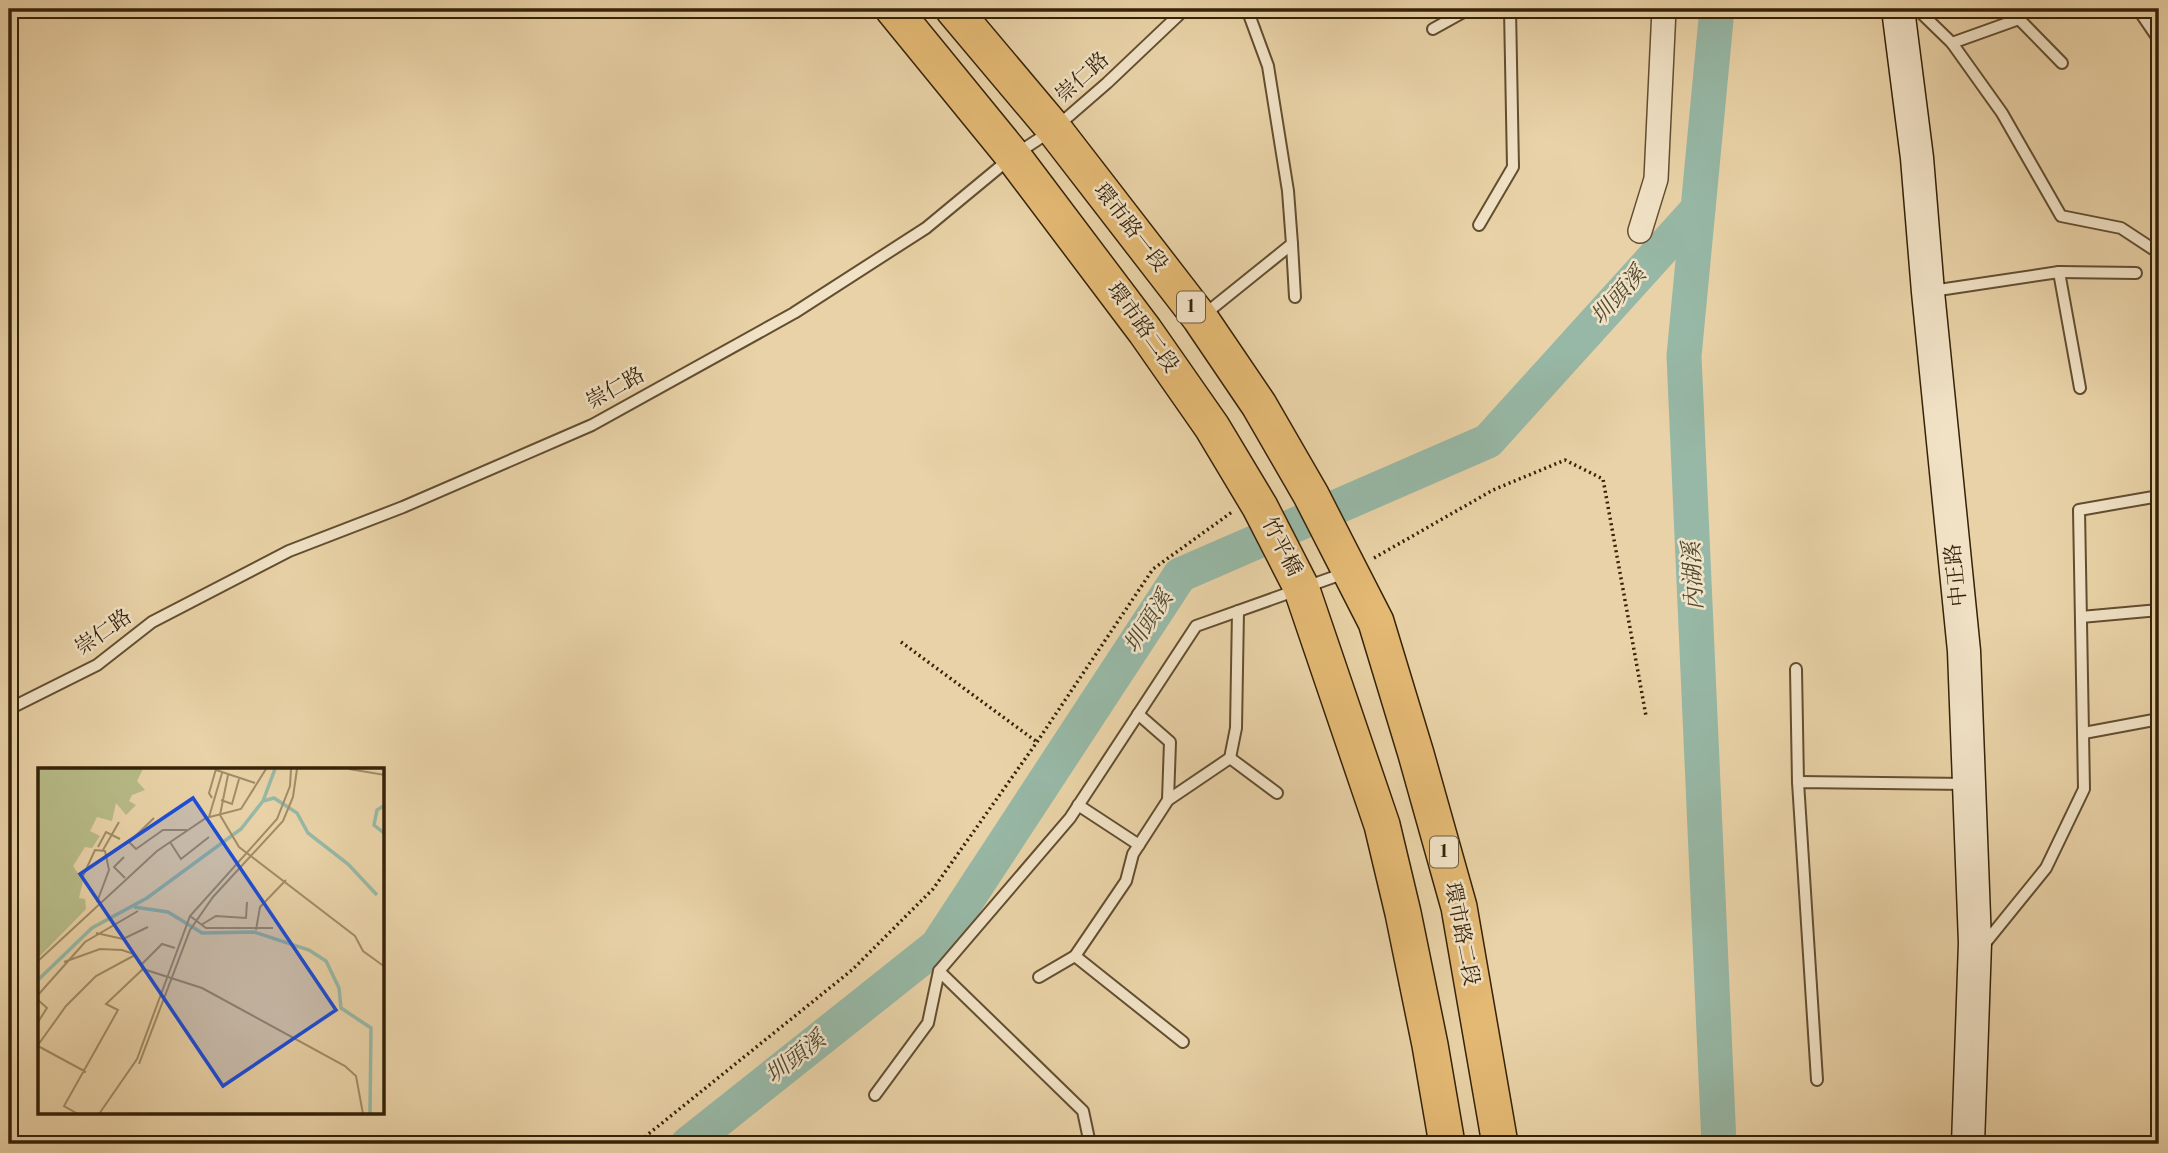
<svg xmlns="http://www.w3.org/2000/svg" width="2168" height="1153" font-family="'Old Standard TT','Noto Serif TC',serif">
  <style>
    .lines { fill: none; stroke-linecap: round; stroke-linejoin: round }
    .river { stroke: #97b8a6; stroke-width: 35 }
    .lane-casing { stroke: #624e30; stroke-width: 14 }
    .street-casing { stroke: #624e30; stroke-width: 26 }
    .secondary-casing { stroke: #352208; stroke-width: 35 }
    .primary-casing { stroke: #352208; stroke-width: 38 }
    .path { stroke: #352208; stroke-width: 3.5; stroke-dasharray: 2 3.5; stroke-linecap: butt }
    .lane { stroke: #f1e2c6; stroke-width: 10 }
    .street { stroke: #f1e2c6; stroke-width: 23 }
    .secondary { stroke: #f1e2c6; stroke-width: 32 }
    .primary { stroke: #e4b974; stroke-width: 35 }
    .labels { text-anchor: middle; dominant-baseline: central; stroke-width: 5; stroke-linejoin: round; paint-order: stroke }
    .shield { fill: #f1e2c6; stroke: #6d5c41; stroke-width: 2 }
    .shield-label { font-size: 19px; font-weight: bold; fill: #352208 }
    .street-label { font-size: 21px; fill: #352208; stroke: #f1e2c6 }
    .water-label { font-size: 23px; font-style: italic; fill: #4e4830; stroke: #f1e2c6 }
    .inset-river { fill: none; stroke: #97b8a6; stroke-width: 3.5 }
    .inset-road { fill: none; stroke: #a18c67; stroke-width: 2 }
    .view { fill: #1d4ed8; fill-opacity: 0.15; stroke: #1d4ed8; stroke-width: 3.5 }
    .inset-edge { fill: none; stroke: #352208; stroke-width: 3.5 }
  </style>
  <rect width="100%" height="100%" fill="#e9d2a7"/>
  <filter id="stains"><feTurbulence type="fractalNoise" baseFrequency=".00286" numOctaves="4"/><feColorMatrix values="0 0 0 0 .2 0 0 0 0 .09 0 0 0 0 .02 0 0 0 .5 -.17"/></filter>
  <radialGradient id="worn" r=".72"><stop offset=".6" stop-color="#630" stop-opacity="0"/><stop offset="1" stop-color="#630" stop-opacity=".3"/></radialGradient>
  <g class="lines">
    <g class="river">
      <path d="M 1717,9 L 1684,356 L 1719,1144"/>
      <path d="M 688,1144 L 937,946 L 1180,575 L 1488,441 L 1698,209"/>
    </g>
    <g class="lane-casing">
      <g id="lane">
        <path d="M 1917,9 L 1952,43 L 2002,113 L 2061,216 L 2121,228 L 2159,253"/>
        <path d="M 2140,12 L 2159,40"/>
        <path d="M 1433,29 L 1469,9"/>
        <path d="M 1952,43 L 2019,19 L 2062,63"/>
        <path d="M 1479,225 L 1513,167 L 1510,9"/>
        <path d="M 1292,244 L 1295,297"/>
        <path d="M 2059,272 L 2136,273"/>
        <path d="M 1932,291 L 2059,272 L 2080,388"/>
        <path d="M 1205,314 L 1292,244 L 1288,191 L 1268,66 L 1247,9"/>
        <path d="M 2081,617 L 2159,610"/>
        <path d="M 1796,669 L 1798,782"/>
        <path d="M 9,709 L 97,665 L 152,622 L 289,551 L 403,507 L 592,425 L 794,313 L 926,228 L 1013,156 L 1054,129 L 1107,83 L 1185,9"/>
        <path d="M 1138,714 L 1170,742 L 1168,800"/>
        <path d="M 2084,733 L 2159,719"/>
        <path d="M 1230,758 L 1277,793"/>
        <path d="M 1078,805 L 1139,845"/>
        <path d="M 1982,947 L 2046,868 L 2084,789 L 2079,510 L 2159,496"/>
        <path d="M 939,971 L 1083,1111 L 1090,1144"/>
        <path d="M 1039,977 L 1075,956"/>
        <path d="M 1183,1042 L 1075,956 L 1126,881 L 1133,854 L 1168,800 L 1230,758 L 1236,728 L 1238,611"/>
        <path d="M 1817,1080 L 1798,782 L 1967,784"/>
        <path d="M 875,1095 L 928,1023 L 939,971 L 1070,818 L 1196,626 L 1345,573"/>
      </g>
    </g>
    <g class="street-casing">
      <path id="street" d="M 1640,231 L 1656,179 L 1664,9"/>
    </g>
    <g class="secondary-casing">
      <path id="secondary" d="M 1898,9 L 1917,158 L 1928,292 L 1964,651 L 1975,943 L 1968,1144"/>
    </g>
    <g class="primary-casing">
      <g id="primary">
        <path d="M 893,9 L 1013,156 L 1145,331 L 1212,427 L 1260,507 L 1301,587 L 1382,825 L 1403,913 L 1430,1045 L 1447,1144"/>
        <path d="M 953,9 L 1054,129 L 1200,318 L 1259,405 L 1311,495 L 1376,622 L 1416,754 L 1459,907 L 1500,1144"/>
      </g>
    </g>
    <g class="path">
      <path d="M 1374,558 L 1493,490 L 1565,460 L 1603,479 L 1646,716"/>
      <path d="M 901,642 L 1037,742"/>
      <path d="M 636,1144 L 852,970 L 933,889 L 1037,742 L 1153,569 L 1232,512"/>
    </g>
    <use href="#lane" class="lane"/>
    <use href="#street" class="street"/>
    <use href="#secondary" class="secondary"/>
    <use href="#primary" class="primary"/>
  </g>
  <g class="labels">
    <g class="shield">
      <rect x="1177" y="291.5" width="28" height="31" rx="5"/>
      <rect x="1430" y="836.5" width="28" height="31" rx="5"/>
    </g>
    <g class="shield-label">
      <text x="1191" y="307">1</text>
      <text x="1444" y="852">1</text>
    </g>
    <g class="street-label">
      <text transform="translate(1083 78) rotate(-42)">崇仁路</text>
      <text transform="translate(1130 228) rotate(52)">環市路一段</text>
      <text transform="translate(1142 328) rotate(54)">環市路二段</text>
      <text transform="translate(616 389) rotate(-29)">崇仁路</text>
      <text transform="translate(1281 547) rotate(63)">竹平橋</text>
      <text transform="translate(1957 575) rotate(-96)">中正路</text>
      <text transform="translate(104 633) rotate(-35)">崇仁路</text>
      <text transform="translate(1461 934) rotate(79)">環市路二段</text>
    </g>
    <g class="water-label">
      <text transform="translate(1619 296) rotate(-48)">圳頭溪</text>
      <text transform="translate(1694 576) rotate(-93)">內湖溪</text>
      <text transform="translate(1149 622) rotate(-57)">圳頭溪</text>
      <text transform="translate(796 1058) rotate(-38)">圳頭溪</text>
    </g>
  </g>
  <g transform="translate(38 768)">
    <rect width="346" height="346" fill="#e9d2a7"/>
    <path d="M 0,1 L 105,1 L 99,13 L 107,22 L 94,27 L 91,33 L 98,37 L 88,47 L 78,35 L 74,53 L 59,49 L 52,63 L 62,68 L 54,80 L 47,79 L 35,98 L 45,113 L 41,130 L 47,131 L 48,141 L 0,190 Z" fill="#b7bb87"/>
    <path class="inset-river" d="M 225,33 L 237,1M 347,37 L 339,42 L 336,57 L 347,66M 96,139 L 130,144 L 164,165 L 216,164 L 271,182 L 288,193 L 301,220 L 303,240 L 333,260 L 332,346M 0,212 L 54,160 L 109,130 L 203,61 L 225,33 L 236,30 L 259,45 L 270,65 L 310,96 L 339,127"/>
    <path class="inset-road" d="M 311,1 L 347,7M 178,2 L 217,15M 190,7 L 182,47 L 201,79 L 317,168 L 325,183 L 347,199M 174,30 L 171,25 L 178,1M 183,32 L 194,36 L 201,11M 171,49 L 184,5M 116,50 L 91,74 L 98,81 L 125,62 L 149,62M 132,74 L 143,91 L 171,69M 60,79 L 68,64 L 82,71M 65,82 L 81,54M 86,89 L 76,99 L 87,110M 45,108 L 57,82 L 67,83 L 71,102 L 59,134M 152,148 L 168,160 L 235,160M 163,157 L 178,148 L 208,150 L 209,134M 218,162 L 222,139 L 248,112M 58,165 L 85,171 L 110,159M 0,193 L 119,83 L 168,50 L 203,41 L 228,1M 26,194 L 62,181 L 84,182 L 96,186 L 105,201M 104,196 L 124,176 L 137,180M 0,227 L 47,174 L 100,143M 0,232 L 9,240 L 0,254M 0,277 L 28,238 L 58,208 L 97,187M 0,278 L 48,304M 101,296 L 152,162 L 175,129 L 245,53 L 255,29 L 259,1M 40,346 L 26,338 L 80,242 L 68,236 L 105,201 L 164,220 L 307,298 L 318,308 L 325,346M 61,346 L 99,291 L 152,148 L 239,51 L 252,18 L 253,1"/>
    <path class="view" d="M 155,30 L 298,242 L 185,318 L 42,106 Z"/>
    <rect width="346" height="346" class="inset-edge"/>
  </g>
  <rect width="2168" height="1153" fill="none" stroke="#e9d2a7" stroke-width="35"/>
  <rect x="10" y="10" width="2147" height="1132" fill="none" stroke="#352208" stroke-width="3.5"/>
  <rect x="18" y="18" width="2133" height="1118" fill="none" stroke="#352208" stroke-width="2"/>
  <rect width="100%" height="100%" filter="url(#stains)"/>
  <rect width="100%" height="100%" fill="url(#worn)"/>
</svg>
